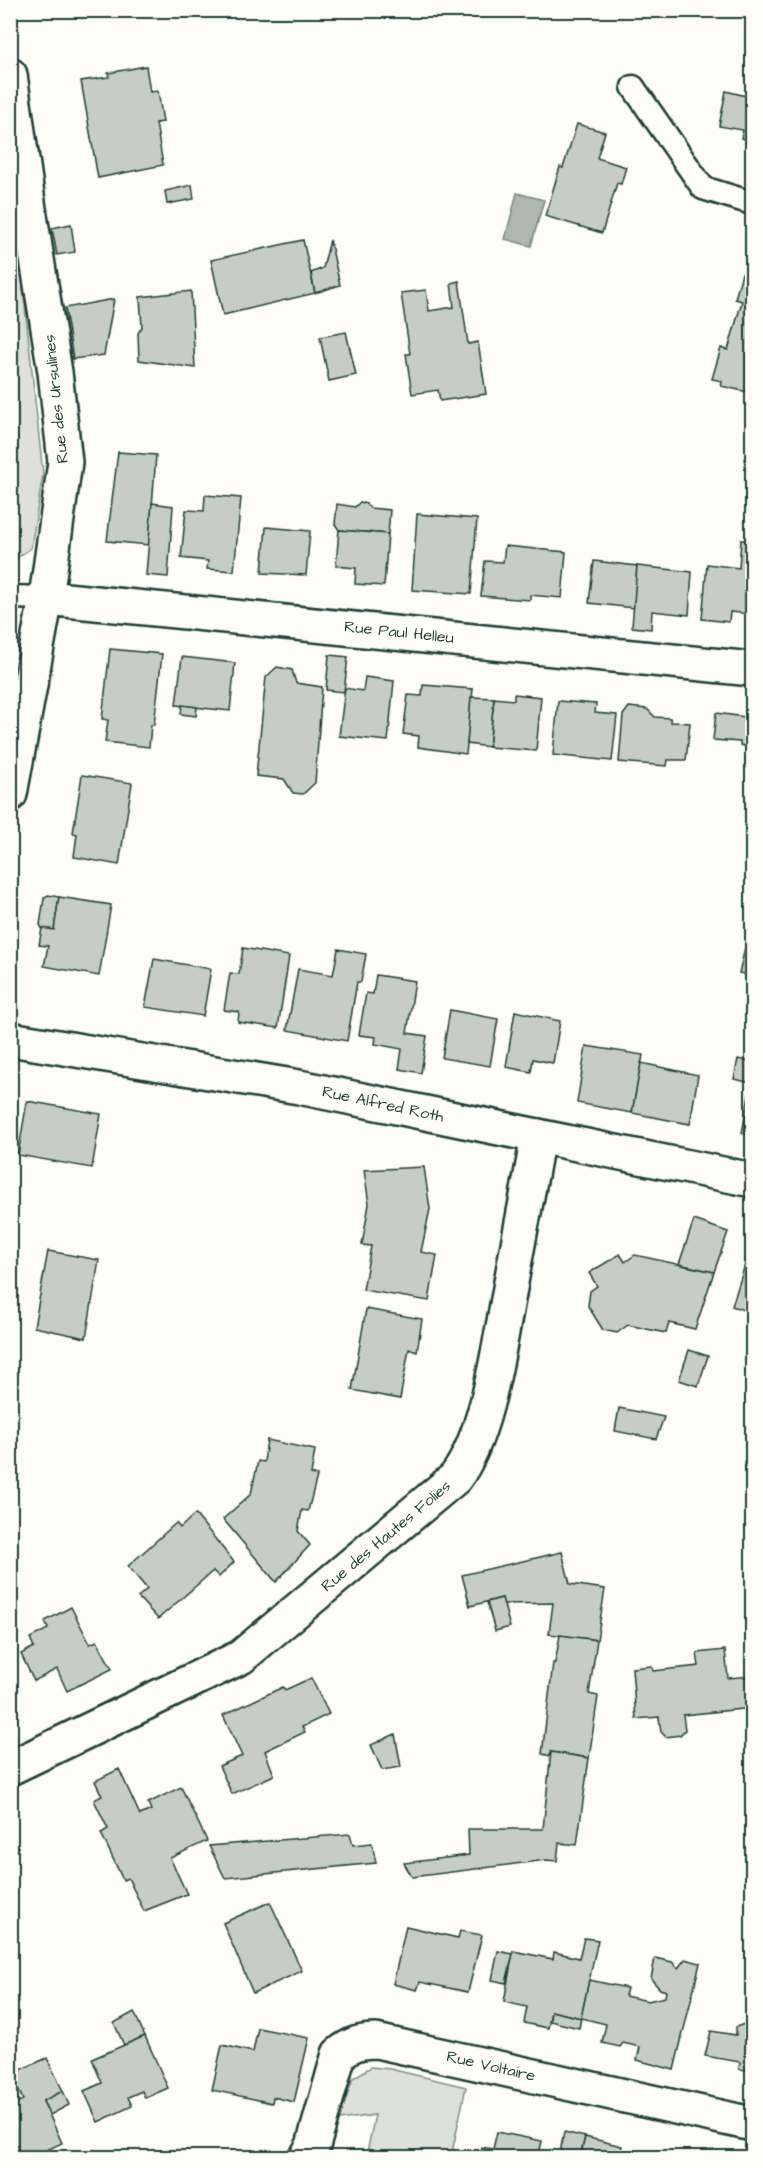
<svg xmlns="http://www.w3.org/2000/svg" width="763" height="2168" font-family="'Architects Daughter',sans-serif">
  <style>
    .green { fill: #dde0db; stroke: #7e8e88; stroke-width: 1.5 }
    .water { fill: #aeb8b1; stroke: #75877f; stroke-width: 1.5 }
    .building { fill: #c6cdc7; stroke: #1f3d34; stroke-width: 1.5 }
    .lines { fill: none; stroke-linecap: round; stroke-linejoin: round }
    .service-casing { stroke: #1f3d34; stroke-width: 27 }
    .minor-casing { stroke: #1f3d34; stroke-width: 38 }
    .service { stroke: #fdfcf7; stroke-width: 22 }
    .minor { stroke: #fdfcf7; stroke-width: 33 }
    .labels { text-anchor: middle; dominant-baseline: central; stroke-width: 5; stroke-linejoin: round; paint-order: stroke }
    .street-label { font-size: 16px; fill: #1f3d34; stroke: #fdfcf7 }
  </style>
  <rect width="100%" height="100%" fill="#fdfcf7"/>
  <filter id="ink" filterUnits="userSpaceOnUse"><feTurbulence type="fractalNoise" baseFrequency=".0167" numOctaves="2"/><feDisplacementMap in="SourceGraphic" scale="12" xChannelSelector="R" yChannelSelector="G"/><feConvolveMatrix kernelMatrix="1 2 1 2 8 2 1 2 1" color-interpolation-filters="sRGB"/></filter>
  <g filter="url(#ink)">
    <g class="green">
      <path d="M 20,260 L 43,474 L 31,548 L 11,562 L 10,261 Z"/>
      <path d="M 371,2067 L 390,2069 L 466,2087 L 451,2157 L 366,2157 L 375,2115 L 339,2120 L 353,2078 Z"/>
    </g>
    <path class="water" d="M 517,193 L 544,200 L 531,246 L 505,239 Z"/>
    <g class="building">
      <path d="M 146,66 L 150,92 L 158,91 L 163,122 L 156,123 L 163,165 L 98,178 L 81,81 L 109,77 L 108,73 Z"/>
      <path d="M 752,86 L 752,141 L 741,138 L 743,130 L 719,126 L 726,91 L 750,97 Z"/>
      <path d="M 577,124 L 605,132 L 597,158 L 626,167 L 621,184 L 617,183 L 602,233 L 545,216 L 560,167 L 563,168 Z"/>
      <path d="M 192,185 L 194,199 L 167,204 L 165,191 Z"/>
      <path d="M 71,224 L 75,252 L 57,255 L 52,228 Z"/>
      <path d="M 17,239 L 20,260 L 10,261 L 10,240 Z"/>
      <path d="M 303,240 L 315,293 L 223,315 L 211,260 Z"/>
      <path d="M 330,240 L 340,285 L 315,293 L 311,273 L 323,268 Z"/>
      <path d="M 742,273 L 752,275 L 752,393 L 721,386 L 722,381 L 712,379 L 721,348 L 728,350 L 742,301 L 735,299 Z"/>
      <path d="M 459,281 L 468,344 L 478,342 L 486,394 L 440,401 L 438,390 L 412,394 L 406,354 L 410,354 L 401,293 L 426,290 L 429,311 L 454,307 L 451,283 Z"/>
      <path d="M 191,291 L 195,368 L 139,360 L 138,333 L 142,327 L 140,297 Z"/>
      <path d="M 114,299 L 104,355 L 73,359 L 65,308 Z"/>
      <path d="M 346,332 L 356,375 L 329,381 L 320,337 Z"/>
      <path d="M 118,452 L 156,455 L 149,545 L 107,541 Z"/>
      <path d="M 205,495 L 241,498 L 234,571 L 207,569 L 208,561 L 181,558 L 186,510 L 204,511 Z"/>
      <path d="M 360,502 L 365,503 L 370,508 L 390,510 L 388,534 L 339,530 L 335,524 L 337,504 L 355,507 Z"/>
      <path d="M 152,503 L 173,506 L 168,577 L 146,575 Z"/>
      <path d="M 417,514 L 477,519 L 471,594 L 412,590 Z"/>
      <path d="M 749,519 L 752,520 L 752,614 L 730,612 L 729,622 L 702,619 L 707,564 L 739,568 L 741,540 L 747,540 Z"/>
      <path d="M 266,527 L 310,531 L 306,575 L 262,573 Z"/>
      <path d="M 339,530 L 388,534 L 384,586 L 355,584 L 356,568 L 336,566 Z"/>
      <path d="M 505,546 L 566,552 L 562,598 L 530,595 L 530,600 L 481,596 L 485,561 L 503,562 Z"/>
      <path d="M 594,561 L 637,566 L 634,608 L 589,603 Z"/>
      <path d="M 637,566 L 692,572 L 689,615 L 652,611 L 651,629 L 632,627 Z"/>
      <path d="M 110,649 L 162,654 L 154,725 L 151,725 L 149,747 L 105,742 L 108,720 L 102,719 Z"/>
      <path d="M 329,655 L 348,657 L 344,692 L 326,690 Z"/>
      <path d="M 182,657 L 235,663 L 230,711 L 176,705 Z"/>
      <path d="M 277,667 L 292,670 L 296,683 L 322,687 L 315,783 L 303,794 L 293,793 L 284,779 L 256,776 L 266,677 Z"/>
      <path d="M 365,677 L 394,681 L 388,741 L 339,736 L 345,688 L 363,691 Z"/>
      <path d="M 423,685 L 473,689 L 466,754 L 418,747 L 419,736 L 403,734 L 408,695 L 422,696 Z"/>
      <path d="M 514,694 L 541,697 L 536,751 L 489,747 L 494,698 L 514,700 Z"/>
      <path d="M 471,697 L 494,698 L 489,747 L 467,744 Z"/>
      <path d="M 558,701 L 596,704 L 595,713 L 617,715 L 612,761 L 553,755 Z"/>
      <path d="M 182,705 L 197,707 L 196,716 L 181,714 Z"/>
      <path d="M 629,707 L 647,709 L 655,717 L 670,718 L 671,722 L 690,723 L 686,760 L 668,760 L 667,766 L 619,762 L 623,715 Z"/>
      <path d="M 716,713 L 752,718 L 752,747 L 740,745 L 740,742 L 713,740 Z"/>
      <path d="M 82,775 L 132,783 L 119,865 L 74,857 L 77,834 L 73,833 Z"/>
      <path d="M 48,895 L 59,897 L 54,930 L 42,928 L 40,925 L 44,898 Z"/>
      <path d="M 59,897 L 111,905 L 99,976 L 44,966 L 48,946 L 39,945 L 42,928 L 54,930 Z"/>
      <path d="M 243,948 L 289,956 L 278,1028 L 238,1022 L 239,1012 L 224,1010 L 230,973 L 239,974 Z"/>
      <path d="M 745,948 L 752,949 L 752,976 L 739,973 Z"/>
      <path d="M 338,949 L 366,954 L 361,982 L 357,982 L 347,1041 L 287,1030 L 298,969 L 333,975 Z"/>
      <path d="M 154,959 L 211,969 L 203,1016 L 145,1007 Z"/>
      <path d="M 376,975 L 415,981 L 407,1033 L 427,1036 L 421,1073 L 399,1069 L 402,1049 L 375,1044 L 376,1037 L 359,1035 L 366,993 L 373,994 Z"/>
      <path d="M 450,1010 L 498,1019 L 490,1066 L 442,1058 Z"/>
      <path d="M 515,1011 L 560,1021 L 553,1063 L 533,1059 L 531,1072 L 506,1067 Z"/>
      <path d="M 586,1046 L 643,1055 L 632,1113 L 577,1103 Z"/>
      <path d="M 738,1059 L 752,1062 L 752,1083 L 734,1079 Z"/>
      <path d="M 641,1063 L 698,1075 L 690,1124 L 632,1113 Z"/>
      <path d="M 752,1079 L 752,1136 L 742,1133 Z"/>
      <path d="M 27,1101 L 101,1114 L 92,1168 L 18,1155 Z"/>
      <path d="M 424,1167 L 430,1209 L 421,1252 L 437,1255 L 429,1301 L 363,1290 L 371,1246 L 362,1245 L 369,1204 L 364,1170 Z"/>
      <path d="M 694,1220 L 728,1232 L 714,1272 L 679,1264 Z"/>
      <path d="M 48,1251 L 99,1260 L 86,1338 L 34,1327 Z"/>
      <path d="M 749,1252 L 752,1253 L 752,1313 L 732,1306 Z"/>
      <path d="M 620,1254 L 625,1262 L 635,1255 L 714,1272 L 695,1329 L 669,1323 L 666,1333 L 628,1325 L 617,1333 L 603,1330 L 588,1306 L 590,1291 L 597,1286 L 589,1273 Z"/>
      <path d="M 366,1309 L 422,1319 L 417,1352 L 409,1349 L 400,1399 L 352,1390 Z"/>
      <path d="M 689,1350 L 708,1356 L 698,1386 L 679,1380 Z"/>
      <path d="M 619,1408 L 664,1417 L 656,1439 L 615,1431 Z"/>
      <path d="M 267,1440 L 315,1450 L 311,1474 L 317,1476 L 308,1511 L 302,1510 L 298,1531 L 310,1545 L 276,1582 L 223,1519 L 251,1494 L 258,1461 L 264,1462 Z"/>
      <path d="M 195,1514 L 234,1562 L 219,1577 L 213,1571 L 158,1619 L 138,1597 L 147,1589 L 128,1566 L 176,1523 L 180,1528 Z"/>
      <path d="M 562,1552 L 570,1584 L 605,1589 L 597,1640 L 549,1634 L 553,1603 L 503,1604 L 502,1598 L 470,1606 L 462,1575 Z"/>
      <path d="M 502,1598 L 510,1627 L 495,1631 L 487,1602 Z"/>
      <path d="M 71,1607 L 90,1644 L 97,1641 L 112,1669 L 67,1691 L 57,1669 L 34,1681 L 21,1654 L 34,1647 L 30,1638 L 48,1629 L 45,1621 Z"/>
      <path d="M 560,1635 L 597,1640 L 589,1694 L 598,1696 L 589,1758 L 551,1752 L 551,1756 L 542,1754 L 553,1663 L 555,1663 Z"/>
      <path d="M 725,1650 L 728,1678 L 752,1676 L 752,1708 L 683,1715 L 685,1730 L 680,1735 L 666,1737 L 661,1732 L 659,1717 L 636,1719 L 632,1668 L 652,1666 L 653,1671 L 699,1666 L 697,1653 Z"/>
      <path d="M 311,1678 L 329,1714 L 302,1727 L 305,1732 L 265,1751 L 274,1775 L 232,1794 L 219,1766 L 242,1756 L 223,1715 L 283,1687 L 285,1690 Z"/>
      <path d="M 395,1734 L 401,1767 L 382,1770 L 371,1745 Z"/>
      <path d="M 551,1752 L 589,1758 L 577,1845 L 559,1843 L 557,1861 L 546,1860 L 412,1877 L 404,1863 L 469,1855 L 468,1829 L 543,1829 Z"/>
      <path d="M 119,1769 L 140,1815 L 151,1810 L 148,1803 L 181,1787 L 207,1841 L 170,1858 L 187,1894 L 144,1911 L 128,1878 L 123,1880 L 101,1833 L 108,1829 L 94,1800 L 102,1796 L 95,1781 Z"/>
      <path d="M 350,1834 L 353,1845 L 372,1843 L 376,1863 L 225,1878 L 209,1846 Z"/>
      <path d="M 270,1902 L 302,1971 L 253,1993 L 223,1923 Z"/>
      <path d="M 406,1926 L 458,1938 L 460,1931 L 482,1935 L 468,1992 L 420,1982 L 417,1990 L 393,1984 Z"/>
      <path d="M 584,1938 L 598,1940 L 581,2018 L 551,2011 L 548,2028 L 524,2023 L 527,2007 L 504,2002 L 513,1951 L 553,1959 L 554,1952 L 579,1958 Z"/>
      <path d="M 498,1951 L 513,1954 L 506,1983 L 492,1980 Z"/>
      <path d="M 655,1958 L 672,1962 L 678,1968 L 685,1959 L 700,1963 L 674,2070 L 637,2060 L 640,2047 L 623,2043 L 620,2047 L 602,2043 L 606,2024 L 581,2018 L 589,1980 L 627,1988 L 625,1996 L 648,2001 L 665,1997 L 666,1991 L 660,1989 L 651,1979 Z"/>
      <path d="M 551,2011 L 581,2018 L 579,2028 L 550,2021 Z"/>
      <path d="M 134,2012 L 145,2036 L 124,2045 L 114,2023 Z"/>
      <path d="M 752,2016 L 752,2071 L 739,2069 L 740,2062 L 705,2056 L 711,2031 L 736,2035 L 736,2027 L 747,2023 Z"/>
      <path d="M 258,2028 L 309,2038 L 294,2102 L 273,2097 L 272,2103 L 212,2090 L 222,2045 L 253,2052 Z"/>
      <path d="M 145,2036 L 168,2088 L 145,2098 L 142,2091 L 128,2097 L 132,2106 L 98,2122 L 84,2091 L 102,2083 L 92,2059 Z"/>
      <path d="M 47,2058 L 63,2091 L 43,2101 L 62,2143 L 30,2158 L 10,2158 L 10,2106 L 23,2100 L 11,2074 Z"/>
      <path d="M 63,2091 L 69,2105 L 50,2115 L 43,2101 Z"/>
      <path d="M 497,2132 L 542,2141 L 538,2158 L 480,2158 L 482,2147 L 493,2149 Z"/>
      <path d="M 564,2132 L 585,2137 L 580,2158 L 559,2158 Z"/>
      <path d="M 585,2137 L 622,2146 L 620,2154 L 636,2158 L 580,2158 Z"/>
    </g>
    <g class="lines">
      <g class="service-casing">
        <g id="service">
          <path d="M 633,87 L 703,188 L 752,203"/>
          <path d="M 10,597 L 46,598"/>
        </g>
      </g>
      <g class="minor-casing">
        <g id="minor">
          <path d="M 10,75 L 29,209 L 55,372 L 65,462 L 46,598 L 10,794"/>
          <path d="M 46,598 L 752,669"/>
          <path d="M 10,1039 L 299,1087 L 752,1180"/>
          <path d="M 10,1768 L 241,1657 L 455,1478 C 487,1437 499,1346 509,1294 C 518,1241 529,1189 538,1136"/>
          <path d="M 306,2158 L 313,2146 L 339,2054 C 351,2044 360,2041 376,2041 L 752,2124"/>
        </g>
      </g>
      <use href="#service" class="service"/>
      <use href="#minor" class="minor"/>
    </g>
  </g>
  <g class="labels">
    <g class="street-label">
      <text transform="translate(56 399) rotate(-96)">Rue des Ursulines</text>
      <text transform="translate(399 632) rotate(6)">Rue Paul Helleu</text>
      <text transform="translate(383 1104) rotate(12)">Rue Alfred Roth</text>
      <text transform="translate(386 1536) rotate(-40)">Rue des Hautes Folies</text>
      <text transform="translate(491 2066) rotate(13)">Rue Voltaire</text>
    </g>
  </g>
  <rect width="763" height="2168" fill="none" stroke="#fdfcf7" stroke-width="36"/>
  <rect x="18" y="18" width="727" height="2132" fill="none" stroke="#1f3d34" stroke-width="2" filter="url(#ink)"/>
</svg>
